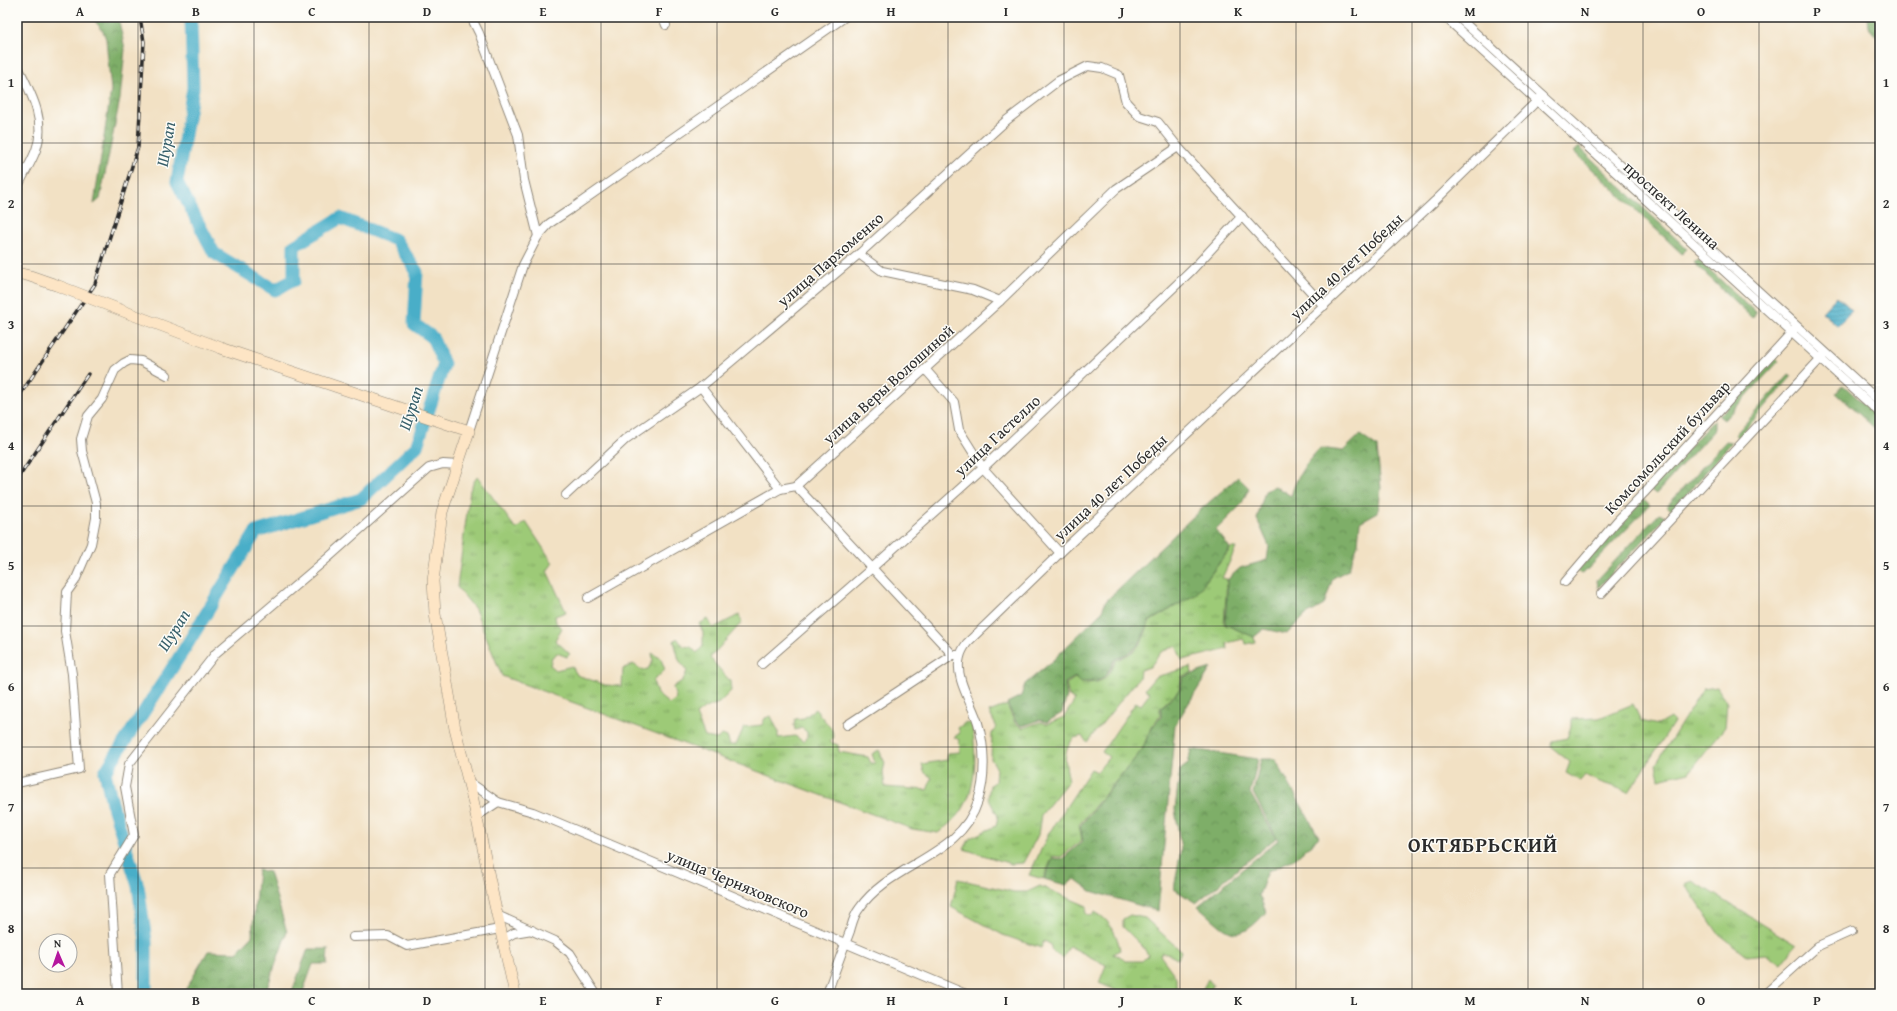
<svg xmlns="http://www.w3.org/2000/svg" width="1897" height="1011" font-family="'Gentium Book Plus',serif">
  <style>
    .grass { fill: url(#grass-tufts); stroke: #647a51 }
    .forest { fill: url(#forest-crowns); stroke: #546c4a }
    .water { fill: url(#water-rules); stroke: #3a6c7a }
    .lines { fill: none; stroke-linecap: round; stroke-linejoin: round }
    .river { stroke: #48aec8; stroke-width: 13 }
    .street-casing { stroke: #8e8678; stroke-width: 10 }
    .secondary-casing { stroke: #8e8678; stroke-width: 12 }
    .street { stroke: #fff; stroke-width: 8 }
    .secondary { stroke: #fde5c5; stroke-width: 11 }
    .rail-casing { stroke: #2b2b2b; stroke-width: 3.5 }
    .rail { stroke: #fdfcf7; stroke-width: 2; stroke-dasharray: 6; stroke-linecap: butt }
    .secondary-bridge-casing { stroke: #8e8678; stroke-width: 12; stroke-linecap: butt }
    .secondary-bridge { stroke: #fde5c5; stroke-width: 11 }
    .grid { fill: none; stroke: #2b2b2b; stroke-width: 1; stroke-opacity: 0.55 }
    .labels { text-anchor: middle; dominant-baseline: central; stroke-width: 3; stroke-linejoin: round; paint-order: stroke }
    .street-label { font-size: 16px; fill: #2b2b2b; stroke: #fdfcf7 }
    .water-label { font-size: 17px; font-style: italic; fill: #375f6a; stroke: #fdfcf7 }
    .district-label { font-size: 20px; font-weight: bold; letter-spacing: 1px; fill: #2b2b2b; stroke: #fdfcf7 }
    .neatline { fill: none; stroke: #2b2b2b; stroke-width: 1.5 }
    .grid-label { font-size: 13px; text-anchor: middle; font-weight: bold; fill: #2b2b2b }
  </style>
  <defs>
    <pattern id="grass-tufts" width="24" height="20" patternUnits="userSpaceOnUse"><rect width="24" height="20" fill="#9dca77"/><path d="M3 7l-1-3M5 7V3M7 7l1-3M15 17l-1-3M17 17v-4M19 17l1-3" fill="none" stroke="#80a462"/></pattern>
    <pattern id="forest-crowns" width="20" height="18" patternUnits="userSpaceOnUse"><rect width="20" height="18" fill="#7eae68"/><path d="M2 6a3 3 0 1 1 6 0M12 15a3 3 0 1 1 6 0" fill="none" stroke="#678e56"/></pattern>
    <pattern id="water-rules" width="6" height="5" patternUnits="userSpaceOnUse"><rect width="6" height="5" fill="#48aec8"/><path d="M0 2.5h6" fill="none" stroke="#3c8ea3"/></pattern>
  </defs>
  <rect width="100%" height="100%" fill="#fdfcf7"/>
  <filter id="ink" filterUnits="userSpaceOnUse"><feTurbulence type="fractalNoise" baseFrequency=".025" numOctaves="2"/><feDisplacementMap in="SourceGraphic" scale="8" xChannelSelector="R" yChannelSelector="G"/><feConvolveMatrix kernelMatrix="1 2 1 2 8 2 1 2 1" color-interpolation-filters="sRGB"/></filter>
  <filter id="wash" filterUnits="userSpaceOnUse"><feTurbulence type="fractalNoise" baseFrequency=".012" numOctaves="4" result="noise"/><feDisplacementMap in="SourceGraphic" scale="16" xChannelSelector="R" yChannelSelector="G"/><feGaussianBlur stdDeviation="0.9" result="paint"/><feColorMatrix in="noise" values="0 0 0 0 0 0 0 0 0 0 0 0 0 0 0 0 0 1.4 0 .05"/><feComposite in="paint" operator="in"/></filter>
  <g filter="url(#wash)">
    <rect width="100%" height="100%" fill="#f2e1c4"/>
    <g class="grass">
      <path d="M 477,476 L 516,529 L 526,522 L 553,563 L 547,571 L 566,612 L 555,616 L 556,623 L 562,628 L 555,640 L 570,654 L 567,657 L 557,653 L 552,657 L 550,665 L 556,670 L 572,666 L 577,675 L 605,685 L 622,686 L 623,669 L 633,664 L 642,670 L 648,669 L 653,660 L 652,653 L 661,659 L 665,670 L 653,681 L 657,694 L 669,704 L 676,699 L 673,687 L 683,680 L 687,671 L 679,660 L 674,641 L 677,638 L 683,646 L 691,647 L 697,653 L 703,646 L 703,632 L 699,624 L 708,619 L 713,628 L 739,615 L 742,622 L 710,658 L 730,681 L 731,691 L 719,703 L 705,708 L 696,715 L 705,737 L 717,739 L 722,735 L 727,737 L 730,745 L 736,745 L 744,727 L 762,725 L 765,718 L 771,716 L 778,731 L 778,738 L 795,736 L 804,742 L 807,738 L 807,732 L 802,728 L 795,730 L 794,725 L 795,719 L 804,718 L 815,709 L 831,728 L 834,737 L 830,742 L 838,745 L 839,752 L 868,757 L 871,763 L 875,763 L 872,754 L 879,750 L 885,763 L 883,772 L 885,787 L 927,790 L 932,778 L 924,772 L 922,764 L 947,760 L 948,753 L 960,752 L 959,740 L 954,737 L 960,733 L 958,728 L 966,722 L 972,724 C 976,754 978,785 961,812 C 955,820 945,827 938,833 L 912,829 L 502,676 L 475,609 L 457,587 L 470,490 Z"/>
      <path d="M 1231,548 L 1236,548 L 1222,578 L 1227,579 L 1224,624 L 1254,637 L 1255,642 L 1246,644 L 1243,639 L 1227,643 L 1228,649 L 1182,660 L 1176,646 L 1161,652 L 1150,667 L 1140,670 L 1139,678 L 1087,742 L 1082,736 L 1074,738 C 1062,752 1065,763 1069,780 L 1041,815 L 1038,835 L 1023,863 L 1011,864 L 964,849 L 970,838 L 996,826 L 998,816 L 988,798 L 990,785 L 995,782 L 996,767 L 991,759 L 992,734 L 996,726 L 989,712 L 1007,705 L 1015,723 L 1023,728 L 1040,722 L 1047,724 L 1064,717 L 1075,700 L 1069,696 L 1066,684 L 1075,678 L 1080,683 C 1104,683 1105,681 1116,660 C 1137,653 1143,643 1149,622 L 1196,594 Z"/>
      <path d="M 1191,667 L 1192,673 L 1182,676 L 1179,690 L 1160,708 L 1160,716 L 1151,727 L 1142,750 L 1079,825 L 1082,840 L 1061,857 L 1053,856 L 1043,879 L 1029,875 L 1049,833 L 1091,769 L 1097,772 L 1109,757 L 1102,752 L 1136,702 L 1141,705 L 1150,693 L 1145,689 L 1155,677 Z"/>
      <path d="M 1717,687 L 1727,703 L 1725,727 L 1689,772 L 1659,779 L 1656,764 L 1703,689 Z"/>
      <path d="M 1633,704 L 1641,721 L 1658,725 L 1670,718 L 1674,722 L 1629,792 L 1597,781 L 1585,775 L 1580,781 L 1566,773 L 1570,762 L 1550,746 L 1552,741 L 1567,738 L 1571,726 L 1571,719 L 1599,718 Z"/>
      <path d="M 958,879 L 1014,892 L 1027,892 L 1040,886 L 1087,906 L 1086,914 L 1091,916 L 1095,912 C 1110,920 1117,934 1120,950 L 1112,954 L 1120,956 L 1125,961 L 1142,961 L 1148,955 L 1143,947 L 1123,927 L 1123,919 L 1130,915 L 1145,918 L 1181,951 L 1178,959 L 1162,952 L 1160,955 L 1176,977 L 1176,987 L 1185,994 L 1125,994 L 1099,983 L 1106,965 L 1069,946 L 1063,958 L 1052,951 L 1050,944 L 1044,941 L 1041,948 L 1003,935 L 951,907 Z"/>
      <path d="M 1693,881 L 1796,945 L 1781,964 L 1765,954 L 1747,956 L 1718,933 L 1685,884 Z"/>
      <path d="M 1208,979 L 1213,985 L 1209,994 L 1200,994 Z"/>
    </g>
    <g class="forest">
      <path d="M 92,17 L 118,17 L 125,49 L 120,99 L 100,199 L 94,204 L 111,90 L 106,39 L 103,31 Z"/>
      <path d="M 1867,17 L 1880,17 L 1880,40 L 1868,27 Z"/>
      <path d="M 1579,147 L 1687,249 L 1682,254 L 1574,152 Z"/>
      <path d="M 1698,259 L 1756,313 L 1752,318 L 1694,263 Z"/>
      <path d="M 1773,358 L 1779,361 L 1724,420 L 1719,416 Z"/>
      <path d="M 1789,374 L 1792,376 L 1738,438 L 1735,435 Z"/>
      <path d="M 1843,385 L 1880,418 L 1880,433 L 1836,393 Z"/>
      <path d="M 1714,420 L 1714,430 L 1656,494 L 1649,489 Z"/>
      <path d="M 1360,435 L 1377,447 L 1381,489 L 1378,512 L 1360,522 L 1358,544 L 1348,570 L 1333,578 L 1324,605 L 1306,615 L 1287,634 L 1264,629 L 1254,637 L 1225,624 L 1228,579 L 1240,568 L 1267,560 L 1269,546 L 1257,519 L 1265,491 L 1275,486 L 1291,496 C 1297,475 1305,464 1320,448 L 1343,451 Z"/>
      <path d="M 1726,441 L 1732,442 L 1672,511 L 1667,506 Z"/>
      <path d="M 1238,477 L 1249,488 L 1241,505 L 1216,530 L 1230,548 L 1196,594 L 1148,622 C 1142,643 1136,652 1115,659 C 1104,680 1104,682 1080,682 L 1075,677 L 1065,683 L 1067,696 L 1062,713 L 1047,722 L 1039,720 L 1023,726 L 1016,722 L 1007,703 L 1021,696 L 1025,684 L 1049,664 L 1102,612 L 1105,602 L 1199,511 Z"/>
      <path d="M 1644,499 L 1650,505 L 1583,574 L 1576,571 Z"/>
      <path d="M 1659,514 L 1666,517 L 1598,588 L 1597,580 Z"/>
      <path d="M 1211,668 L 1175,725 L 1158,911 L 1091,891 L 1075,879 L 1066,885 L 1044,879 L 1053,858 L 1062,859 L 1083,841 L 1080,826 L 1142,750 L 1152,727 L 1161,717 L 1161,708 L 1180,690 L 1183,677 Z"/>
      <path d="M 1191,749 L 1258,759 L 1250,793 L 1276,838 L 1196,903 L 1174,889 L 1181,849 L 1175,809 L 1180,770 L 1188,764 Z"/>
      <path d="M 1261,759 L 1275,759 L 1319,837 L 1296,858 L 1268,871 L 1259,895 L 1266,912 C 1235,948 1228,932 1198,906 L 1278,840 L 1253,793 Z"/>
      <path d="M 258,870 L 269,872 L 287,932 L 265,994 L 183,994 L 208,951 L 237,952 L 252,936 Z"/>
      <path d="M 308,949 L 328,949 L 327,964 L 313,964 L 302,994 L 291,994 Z"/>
    </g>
    <path class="water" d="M 1837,296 L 1852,310 L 1838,326 L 1822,312 Z"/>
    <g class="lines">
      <path class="river" d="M 146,994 L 146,941 L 138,886 L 112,803 L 105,772 L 185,648 L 256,532 L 361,499 L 417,446 L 444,364 L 432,337 L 414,324 L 417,272 L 396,240 L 340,218 L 294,246 L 294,280 L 275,290 L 214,253 L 177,182 L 193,88 L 191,17"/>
    </g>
  </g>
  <g filter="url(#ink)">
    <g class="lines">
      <g class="street-casing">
        <g id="street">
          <path d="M 471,17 L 479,33 L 518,135 L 524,180 L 538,236"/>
          <path d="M 663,17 L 666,25"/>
          <path d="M 1445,17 L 1880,413"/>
          <path d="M 1458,17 L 1880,402"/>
          <path d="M 17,65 C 30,91 47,120 36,150 C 31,164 22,176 17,189"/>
          <path d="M 859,254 L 882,271 L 973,290 L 1000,301"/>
          <path d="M 925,369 L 954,402 L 959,430 L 983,468 L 1060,553"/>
          <path d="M 701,387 L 780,489"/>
          <path d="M 469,431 L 523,265 L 538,236 L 550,223 L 571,209 L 845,17"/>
          <path d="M 796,486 L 953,655 L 960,655"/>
          <path d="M 566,495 L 626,439 L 701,387 L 859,254 L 1007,120 L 1058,81 L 1088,66 L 1102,68 L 1119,75 L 1126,102 L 1139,116 L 1158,122 L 1178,147 L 1324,306"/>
          <path d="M 1565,582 L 1617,521 L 1644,493 L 1793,331"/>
          <path d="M 1601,594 L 1823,356"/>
          <path d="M 588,598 L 780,489 L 796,486 L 1000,301 L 1116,189 L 1178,147"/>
          <path d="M 762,664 L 872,568 L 983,468 L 1191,271 L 1242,216"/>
          <path d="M 847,725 L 953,655"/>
          <path d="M 468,781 L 498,802"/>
          <path d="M 17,783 L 79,769 L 72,674 L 65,631 L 67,592 L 75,581 L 91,544 L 96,518 L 96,503 L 82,451 L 81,439 L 88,416 L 102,399 L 115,370 L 124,363 L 130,360 L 141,361 L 167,375"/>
          <path d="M 477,816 L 498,802 L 533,812 L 966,994"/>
          <path d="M 497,915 L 555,941 L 570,953 L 596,994"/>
          <path d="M 353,937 L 388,936 L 407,946 L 500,929"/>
          <path d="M 502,940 L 514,933 L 532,930"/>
          <path d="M 118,994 L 110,874 L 134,835 L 125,787 L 129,764 L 216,653 L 329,557 L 429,468 L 443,464 L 458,465"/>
          <path d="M 827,994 C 834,973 842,952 850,931 C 852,924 854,915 859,909 C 890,863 961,857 978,801 C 986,777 985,747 978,723 C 972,703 954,678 960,657 C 961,652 964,647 967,643 L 1060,553 L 1435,201 L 1543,95"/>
          <path d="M 1765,994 L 1818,946 L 1852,931"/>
        </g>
      </g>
      <g class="secondary-casing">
        <g id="secondary">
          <path d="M 17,273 L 30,276 L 56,285"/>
          <path d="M 131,314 L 221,348 L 469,431 L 442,512 L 433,581 L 435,614 L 455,729 L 473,800 L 494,901 L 515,994"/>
        </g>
      </g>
      <use href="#street" class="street"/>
      <use href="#secondary" class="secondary"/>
      <g class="rail-casing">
        <g id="rail">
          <path d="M 17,399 L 95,284 L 138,147 L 144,42 L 140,17"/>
          <path d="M 17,480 L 88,374"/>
        </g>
      </g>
      <use href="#rail" class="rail"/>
      <g class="secondary-bridge-casing">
        <path id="secondary-bridge" d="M 56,285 L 131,314"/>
      </g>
      <use href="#secondary-bridge" class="secondary-bridge"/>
    </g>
  </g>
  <path class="grid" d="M 138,17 L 138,994M 254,17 L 254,994M 369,17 L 369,994M 485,17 L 485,994M 601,17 L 601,994M 717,17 L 717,994M 833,17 L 833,994M 948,17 L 948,994M 1064,17 L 1064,994M 1180,17 L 1180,994M 1296,17 L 1296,994M 1412,17 L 1412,994M 1528,17 L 1528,994M 1643,17 L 1643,994M 1759,17 L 1759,994M 17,143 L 1880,143M 17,264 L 1880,264M 17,385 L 1880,385M 17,506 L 1880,506M 17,626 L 1880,626M 17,747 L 1880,747M 17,868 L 1880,868"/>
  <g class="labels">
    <g class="street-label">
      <text transform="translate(1672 205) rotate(42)">проспект Ленина</text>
      <text transform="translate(830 259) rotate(-41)">улица Пархоменко</text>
      <text transform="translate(1346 266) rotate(-43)">улица 40 лет Победы</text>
      <text transform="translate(888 384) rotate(-42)">улица Веры Волошиной</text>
      <text transform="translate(997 435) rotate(-43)">улица Гастелло</text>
      <text transform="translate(1667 447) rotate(-47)">Комсомольский бульвар</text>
      <text transform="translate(1110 487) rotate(-43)">улица 40 лет Победы</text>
      <text transform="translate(738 883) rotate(23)">улица Черняховского</text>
    </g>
    <g class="water-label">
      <text transform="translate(165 144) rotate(-80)">Шурап</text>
      <text transform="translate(410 408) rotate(-72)">Шурап</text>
      <text transform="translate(173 630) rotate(-58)">Шурап</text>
    </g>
    <g class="district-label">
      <text x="1483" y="844">ОКТЯБРЬСКИЙ</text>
    </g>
  </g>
  <rect width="1897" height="1011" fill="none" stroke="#fdfcf7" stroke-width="44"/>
  <g transform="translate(58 953) rotate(358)"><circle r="19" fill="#fdfcf7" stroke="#a9a8a5"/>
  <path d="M0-3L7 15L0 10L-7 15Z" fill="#b5179e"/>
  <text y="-6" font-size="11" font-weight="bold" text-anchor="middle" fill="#2b2b2b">N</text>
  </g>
  <rect x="22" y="22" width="1853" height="967" class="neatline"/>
  <g class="grid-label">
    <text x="80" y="16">A</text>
    <text x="196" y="16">B</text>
    <text x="312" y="16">C</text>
    <text x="427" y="16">D</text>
    <text x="543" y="16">E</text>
    <text x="659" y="16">F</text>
    <text x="775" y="16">G</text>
    <text x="891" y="16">H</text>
    <text x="1006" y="16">I</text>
    <text x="1122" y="16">J</text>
    <text x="1238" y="16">K</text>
    <text x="1354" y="16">L</text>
    <text x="1470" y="16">M</text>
    <text x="1585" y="16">N</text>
    <text x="1701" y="16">O</text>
    <text x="1817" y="16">P</text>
    <text x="11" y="87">1</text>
    <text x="1886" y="87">1</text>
    <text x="11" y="208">2</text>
    <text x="1886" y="208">2</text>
    <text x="11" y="329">3</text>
    <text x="1886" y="329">3</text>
    <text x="11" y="450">4</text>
    <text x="1886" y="450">4</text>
    <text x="11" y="570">5</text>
    <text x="1886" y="570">5</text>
    <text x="11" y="691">6</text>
    <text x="1886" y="691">6</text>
    <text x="11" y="812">7</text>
    <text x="1886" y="812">7</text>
    <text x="11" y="933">8</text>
    <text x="1886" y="933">8</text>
    <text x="80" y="1005">A</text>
    <text x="196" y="1005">B</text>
    <text x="312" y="1005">C</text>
    <text x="427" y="1005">D</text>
    <text x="543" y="1005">E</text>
    <text x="659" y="1005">F</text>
    <text x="775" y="1005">G</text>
    <text x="891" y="1005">H</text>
    <text x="1006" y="1005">I</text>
    <text x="1122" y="1005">J</text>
    <text x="1238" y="1005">K</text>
    <text x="1354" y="1005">L</text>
    <text x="1470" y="1005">M</text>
    <text x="1585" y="1005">N</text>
    <text x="1701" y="1005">O</text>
    <text x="1817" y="1005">P</text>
  </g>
</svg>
